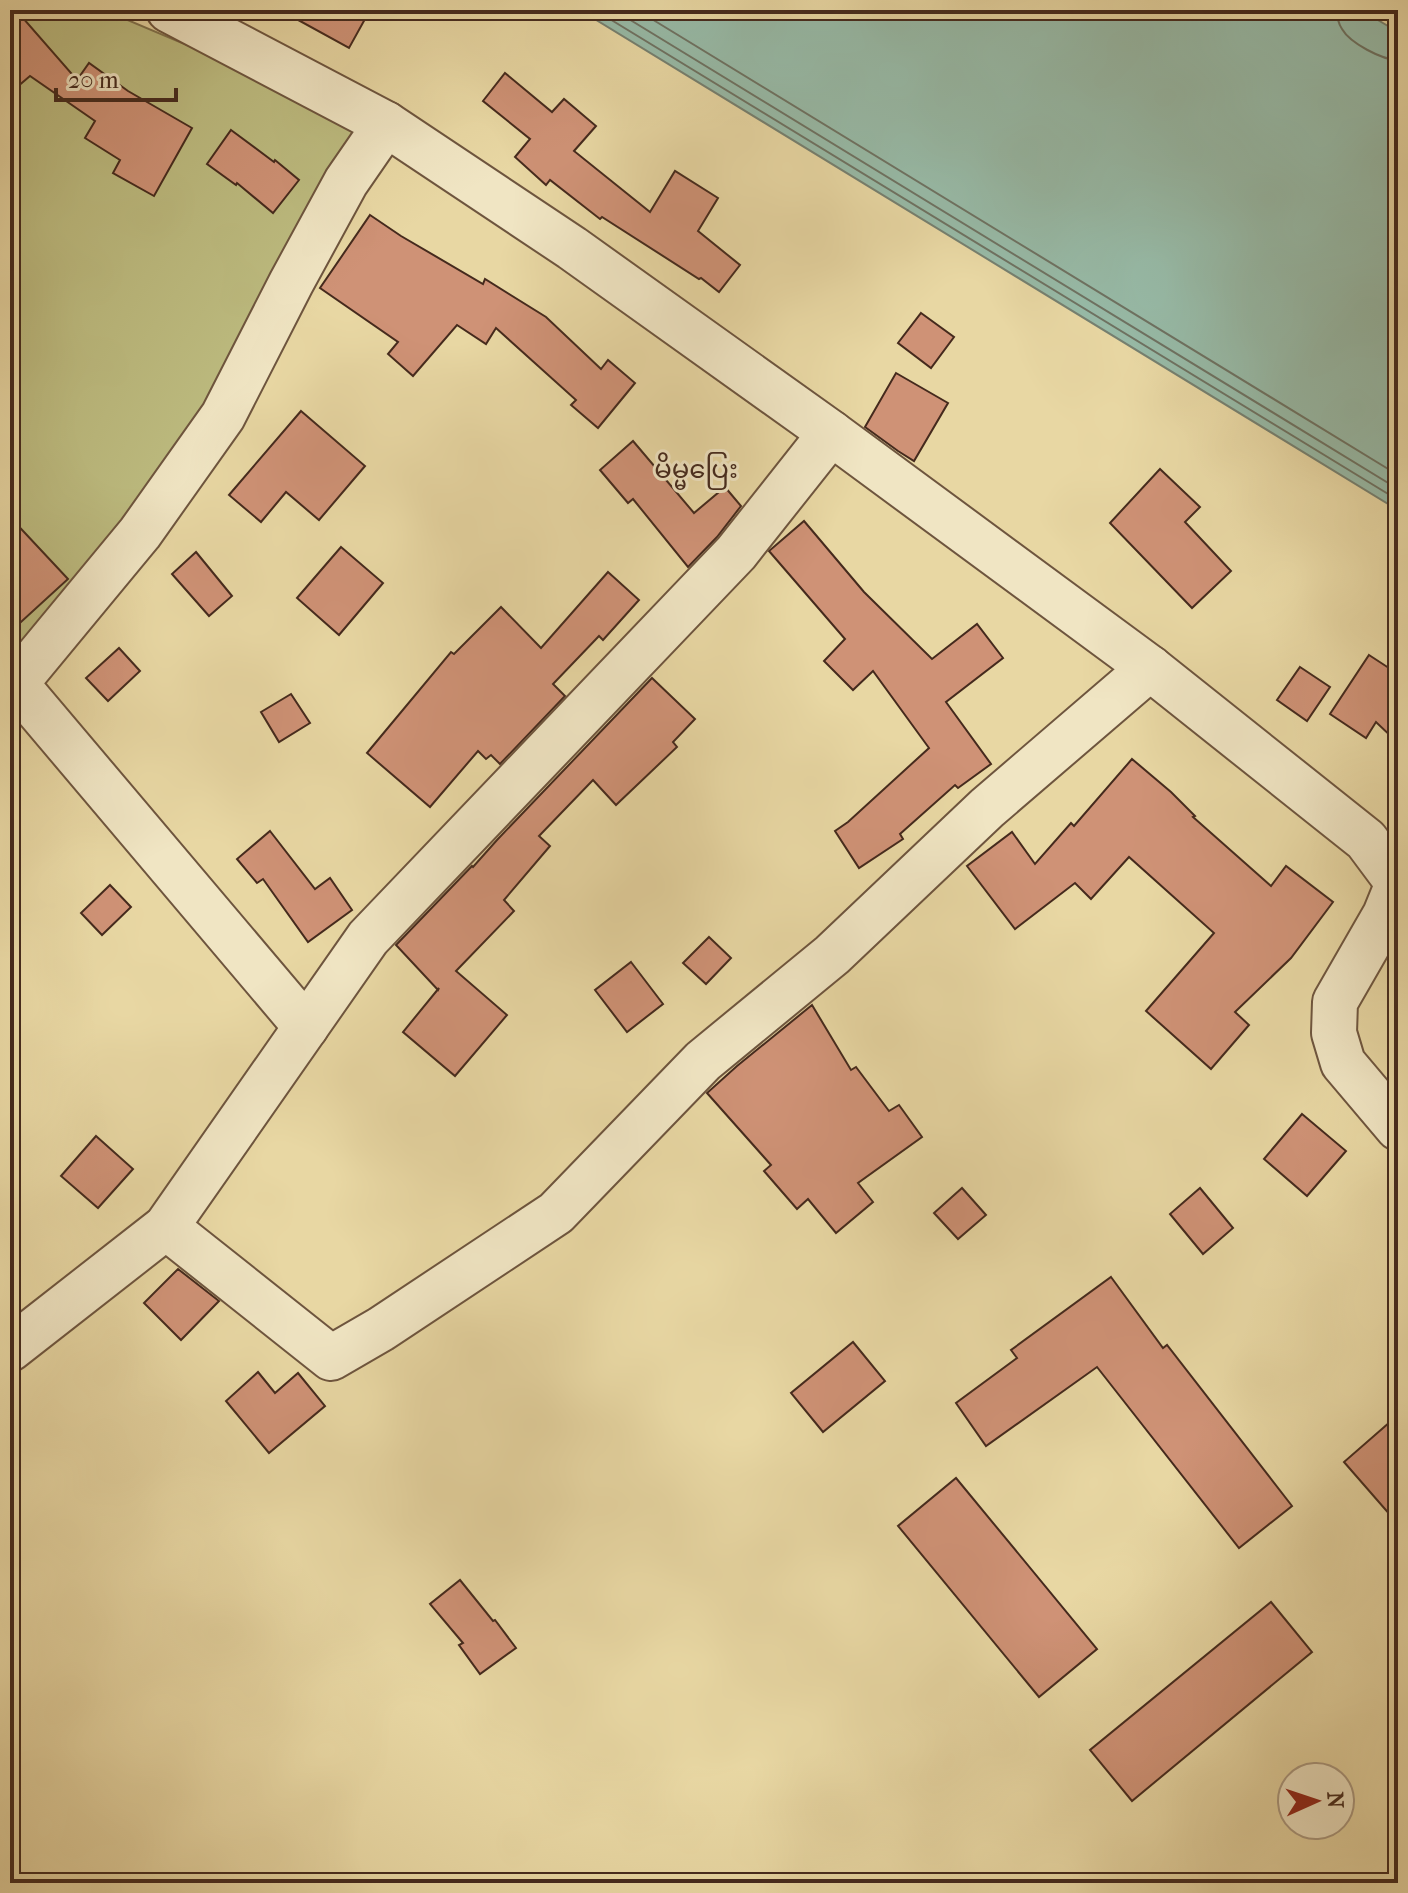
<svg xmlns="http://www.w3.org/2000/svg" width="1408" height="1893" font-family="'IM FELL French Canon','Noto Sans Myanmar',serif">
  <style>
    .green { fill: #bdbc80; stroke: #81734e; stroke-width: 2 }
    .water { fill: #97baa7; stroke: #768070; stroke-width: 2 }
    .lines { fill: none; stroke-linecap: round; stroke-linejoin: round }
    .shore { stroke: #6e7262; stroke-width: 2 }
    .building { fill: #cf9276; stroke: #452a1d; stroke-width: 2 }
    .street-casing { stroke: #6e553e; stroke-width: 48 }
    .street { stroke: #f0e5c3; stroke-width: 44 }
    .labels { text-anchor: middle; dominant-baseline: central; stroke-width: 6; stroke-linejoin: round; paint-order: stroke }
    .quarter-label { font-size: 26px; fill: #452a1d; stroke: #f0e5c3 }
  </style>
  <rect width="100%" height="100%" fill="#e8d7a3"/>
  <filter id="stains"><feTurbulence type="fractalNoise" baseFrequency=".0025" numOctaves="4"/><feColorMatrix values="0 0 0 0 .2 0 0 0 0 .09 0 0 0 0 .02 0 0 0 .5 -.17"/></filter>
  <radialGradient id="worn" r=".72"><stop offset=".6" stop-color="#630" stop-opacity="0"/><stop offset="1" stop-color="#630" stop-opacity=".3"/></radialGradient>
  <path class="green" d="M 10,10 L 104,10 L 376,125 L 212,406 L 10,677 Z"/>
  <path class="water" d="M 580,10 L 1361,10 L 1398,32 L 1398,510 Z"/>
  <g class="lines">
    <g class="shore">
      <path d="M 595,10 L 1398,500"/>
      <path d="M 614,10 L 1398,489"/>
      <path d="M 637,10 L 1398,475"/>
      <path d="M 1337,10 C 1337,17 1338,23 1342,29 C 1350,43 1382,60 1398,60"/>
    </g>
  </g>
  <g class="building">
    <path d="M 10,10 L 16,10 L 77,80 L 89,63 L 128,91 L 192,128 L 154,196 L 113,173 L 120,160 L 85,138 L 95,121 L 30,76 L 10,93 Z"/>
    <path d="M 280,10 L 370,10 L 349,48 Z"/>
    <path d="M 505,73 L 552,112 L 564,99 L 596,126 L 574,151 L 650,212 L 675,171 L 718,198 L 698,231 L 740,265 L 719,292 L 701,278 L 699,279 L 602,217 L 600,219 L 550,180 L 546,185 L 515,157 L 530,139 L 483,101 Z"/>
    <path d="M 231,130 L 274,162 L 275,160 L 299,180 L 273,213 L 237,183 L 236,185 L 207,164 Z"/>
    <path d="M 370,215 L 401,236 L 483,284 L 485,279 L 546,317 L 601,369 L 608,360 L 635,383 L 598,428 L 571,405 L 576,400 L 496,328 L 486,344 L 457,325 L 413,376 L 388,354 L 398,342 L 320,288 Z"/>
    <path d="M 921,313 L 954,337 L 931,368 L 898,343 Z"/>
    <path d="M 896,373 L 948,403 L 914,461 L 898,451 L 865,427 Z"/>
    <path d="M 301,411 L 365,466 L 319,520 L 286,492 L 261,522 L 229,495 Z"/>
    <path d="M 633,441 L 694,513 L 725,487 L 741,506 L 717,537 L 688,567 L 633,499 L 628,503 L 600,470 Z"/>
    <path d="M 1160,469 L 1200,507 L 1185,522 L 1231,571 L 1192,608 L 1110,523 Z"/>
    <path d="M 10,517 L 68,579 L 10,632 Z"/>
    <path d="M 804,521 L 864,592 L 932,659 L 977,624 L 1003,658 L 946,702 L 991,764 L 958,788 L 955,785 L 900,834 L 903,839 L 859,868 L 835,831 L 848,822 L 929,748 L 873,671 L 853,690 L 824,661 L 845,639 L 769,551 Z"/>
    <path d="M 341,547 L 383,583 L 339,635 L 297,598 Z"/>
    <path d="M 196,552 L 232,596 L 209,616 L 172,574 Z"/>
    <path d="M 608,572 L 639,600 L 603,640 L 599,636 L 553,684 L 565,696 L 500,764 L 491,755 L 486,759 L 478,751 L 430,807 L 367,753 L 451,652 L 454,654 L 501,607 L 541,648 Z"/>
    <path d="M 119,648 L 140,671 L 108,701 L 86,678 Z"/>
    <path d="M 1369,655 L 1398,674 L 1398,743 L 1376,722 L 1366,738 L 1330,714 Z"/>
    <path d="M 1300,667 L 1330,687 L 1307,721 L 1277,700 Z"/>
    <path d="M 652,678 L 695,719 L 673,742 L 677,747 L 616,805 L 593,780 L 539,836 L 550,846 L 504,900 L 514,911 L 456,971 L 507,1015 L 455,1076 L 403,1032 L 439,988 L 438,990 L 396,945 L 472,866 L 473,867 L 497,840 Z"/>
    <path d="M 291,694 L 310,723 L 279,742 L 261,712 Z"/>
    <path d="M 1132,759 L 1171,792 L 1195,816 L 1193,817 L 1271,886 L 1286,866 L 1333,902 L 1291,958 L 1235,1012 L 1249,1025 L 1211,1069 L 1146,1011 L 1214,933 L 1129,857 L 1091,899 L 1075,883 L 1015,929 L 967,866 L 1012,832 L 1035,864 L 1071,823 L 1074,826 Z"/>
    <path d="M 270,831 L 315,889 L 330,878 L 352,910 L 308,942 L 263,879 L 257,883 L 237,859 Z"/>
    <path d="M 110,885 L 131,907 L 102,935 L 81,913 Z"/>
    <path d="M 709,937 L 731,958 L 706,984 L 683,963 Z"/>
    <path d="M 631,962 L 663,1004 L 627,1032 L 595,990 Z"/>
    <path d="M 812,1005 L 851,1070 L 856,1067 L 889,1111 L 899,1105 L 922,1137 L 858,1183 L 873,1202 L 836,1233 L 808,1199 L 797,1209 L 764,1171 L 771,1165 L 707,1093 L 737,1066 Z"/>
    <path d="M 1302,1114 L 1346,1151 L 1307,1196 L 1264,1159 Z"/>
    <path d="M 96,1136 L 133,1169 L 98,1208 L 61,1176 Z"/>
    <path d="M 962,1188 L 986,1215 L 958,1239 L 934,1213 Z"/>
    <path d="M 1200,1188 L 1233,1228 L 1203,1254 L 1170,1214 Z"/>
    <path d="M 178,1269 L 219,1301 L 181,1340 L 144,1303 Z"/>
    <path d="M 1111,1277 L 1163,1348 L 1167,1345 L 1292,1506 L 1239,1548 L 1097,1367 L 986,1446 L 956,1403 L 1017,1358 L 1011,1350 Z"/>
    <path d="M 853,1342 L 885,1381 L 823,1432 L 791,1393 Z"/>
    <path d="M 258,1372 L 275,1393 L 298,1373 L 325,1406 L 269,1453 L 226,1401 Z"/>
    <path d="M 1398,1415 L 1398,1524 L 1344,1462 Z"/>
    <path d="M 956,1478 L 1097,1649 L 1039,1697 L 898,1526 Z"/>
    <path d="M 460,1580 L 493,1621 L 495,1620 L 516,1648 L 480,1674 L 459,1645 L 463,1643 L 430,1604 Z"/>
    <path d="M 1271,1602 L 1312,1652 L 1132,1801 L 1090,1750 Z"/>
  </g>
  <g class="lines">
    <g class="street-casing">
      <g id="street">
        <path d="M 169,10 L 386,124 L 572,248 L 831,433"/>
        <path d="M 10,677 L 306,1027"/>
        <path d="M 16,683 L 140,533 L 223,416 L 291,283 L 346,182 L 386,124"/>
        <path d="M 1398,883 L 1385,915 L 1335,1002 L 1334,1033 L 1343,1063 L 1398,1128"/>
        <path d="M 166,1227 L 331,1358 L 381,1329 L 556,1213 L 703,1061 L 832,955 L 987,808 L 1150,668"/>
        <path d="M 10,1349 L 166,1227 L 368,938 L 736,553 L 831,433 L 1150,668 L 1366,840 L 1398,883"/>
      </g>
    </g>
    <use href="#street" class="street"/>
  </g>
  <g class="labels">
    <g class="quarter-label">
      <text x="696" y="469">မိမ္မပြေး</text>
    </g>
  </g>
  <rect width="1408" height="1893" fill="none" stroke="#e8d7a3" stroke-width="40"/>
  <rect x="12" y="12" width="1384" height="1869" fill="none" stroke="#452a1d" stroke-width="4"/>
  <rect x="20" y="20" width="1368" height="1853" fill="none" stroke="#452a1d" stroke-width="2"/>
  <g transform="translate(1316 1801) rotate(87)"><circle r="38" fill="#f0e5c3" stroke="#ac9a81" stroke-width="2"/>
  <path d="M0-6L14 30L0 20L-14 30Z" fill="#8f2418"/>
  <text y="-12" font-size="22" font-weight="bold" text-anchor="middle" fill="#452a1d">N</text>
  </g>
  <path d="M56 88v12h120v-12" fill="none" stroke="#452a1d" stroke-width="4"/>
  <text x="68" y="88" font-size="24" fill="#452a1d" stroke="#f0e5c3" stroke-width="6" paint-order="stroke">20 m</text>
  <rect width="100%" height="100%" filter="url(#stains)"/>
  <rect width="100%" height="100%" fill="url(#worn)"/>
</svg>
